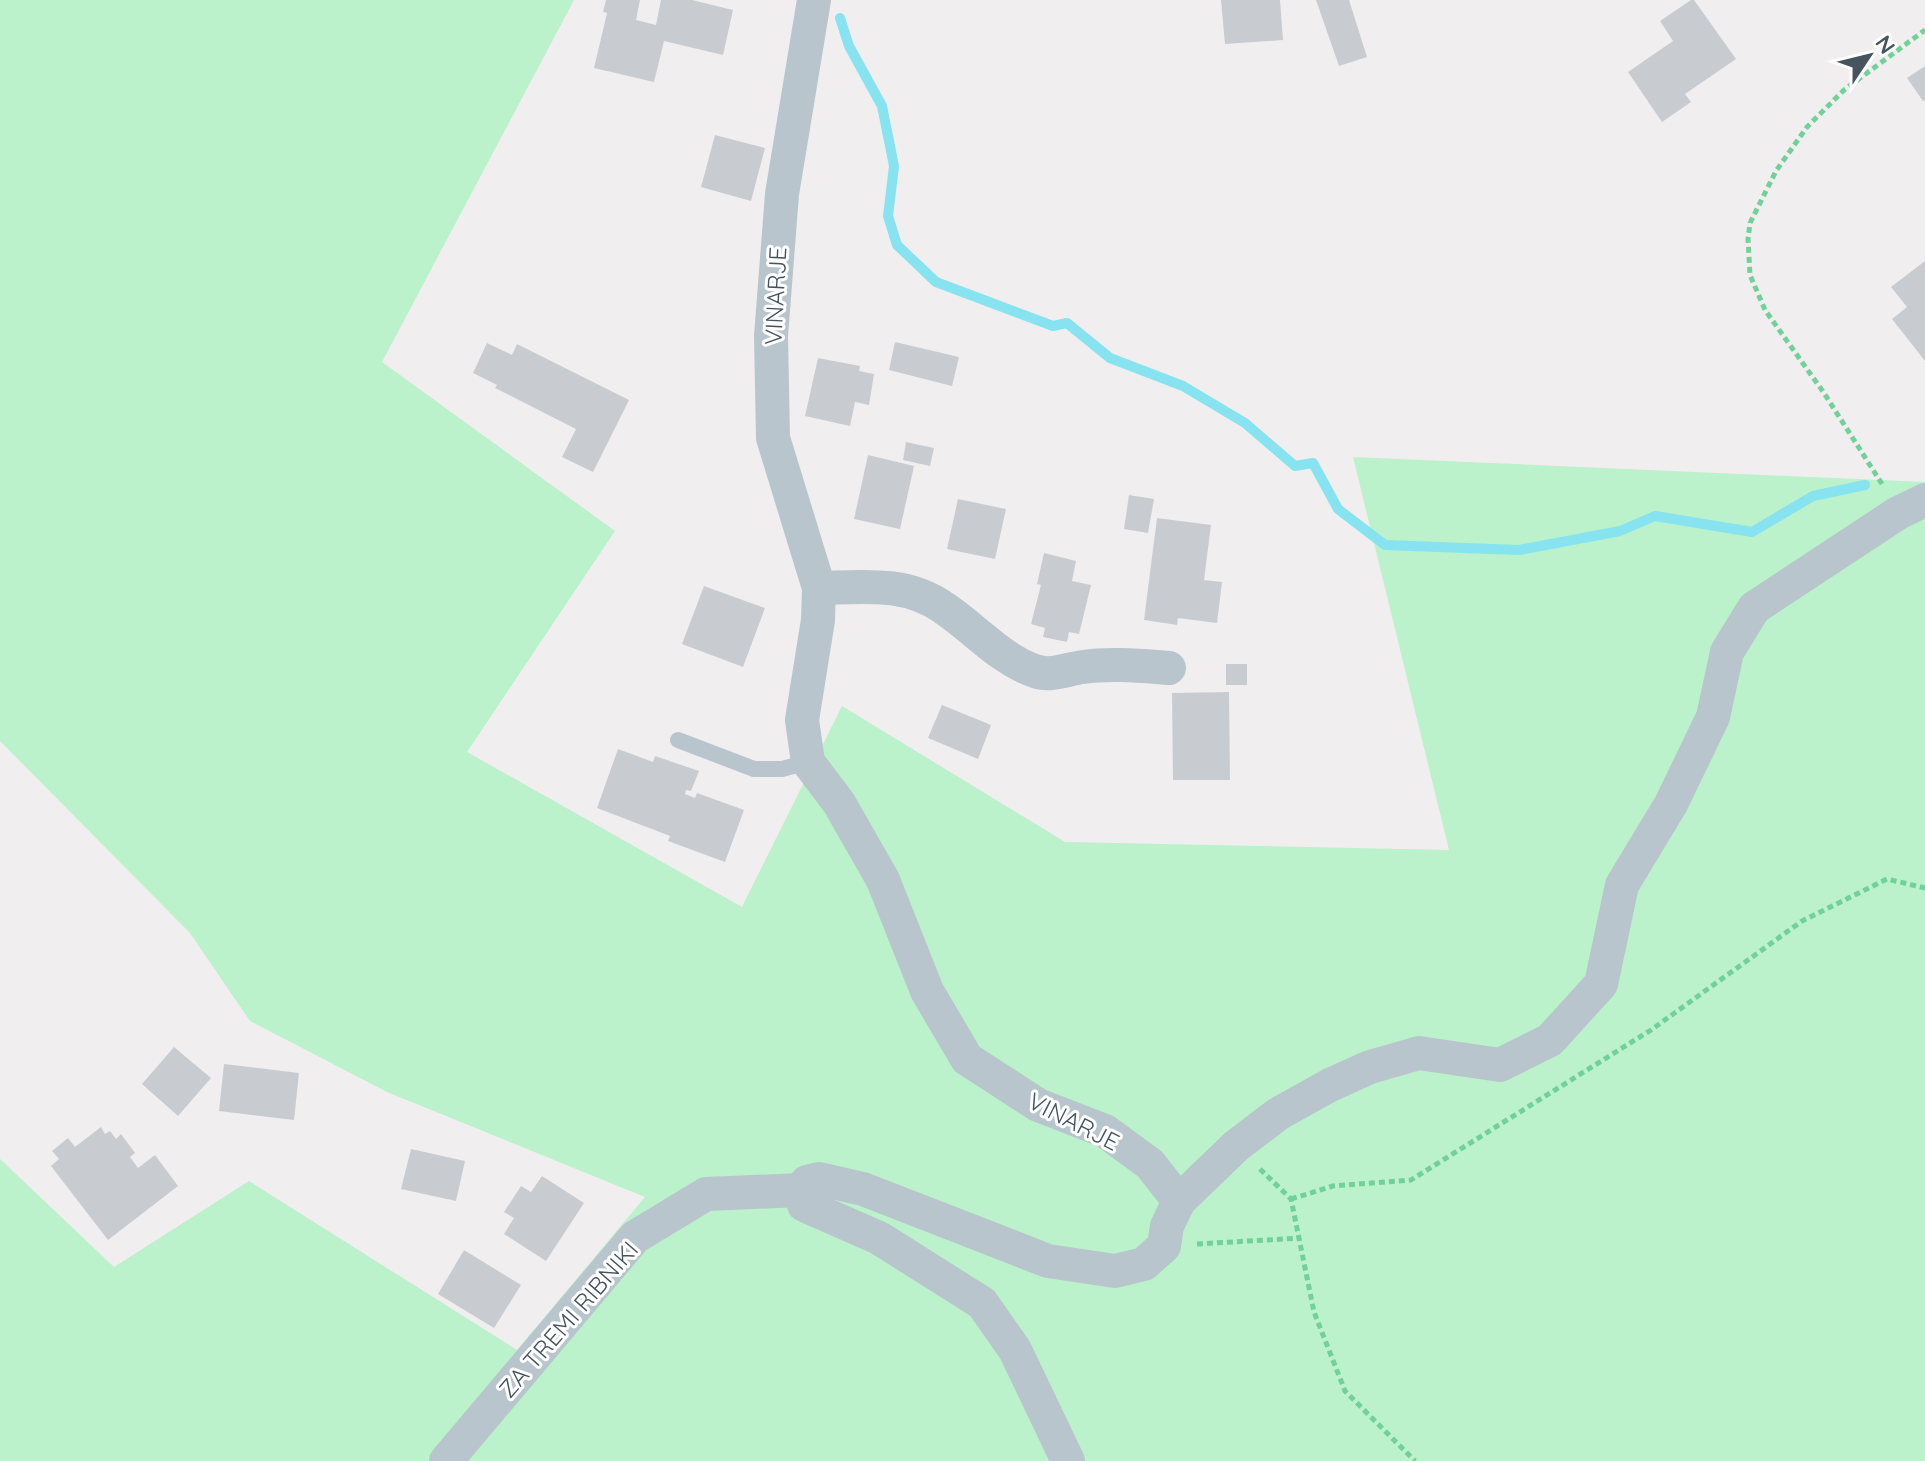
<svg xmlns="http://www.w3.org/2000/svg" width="1925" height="1461" font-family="Quicksand,sans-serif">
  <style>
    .green { fill: #bbf1cb }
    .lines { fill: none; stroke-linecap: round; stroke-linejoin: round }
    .stream { stroke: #86e3ef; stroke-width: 10 }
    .building { fill: #c8ccd1 }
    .path { stroke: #72d099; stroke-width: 5; stroke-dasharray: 6 4; stroke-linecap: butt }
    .service { stroke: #b9c5cc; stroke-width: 16 }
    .minor { stroke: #b9c5cc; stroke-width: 34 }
    .labels { text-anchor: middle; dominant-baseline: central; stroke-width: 6; stroke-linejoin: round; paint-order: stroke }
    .street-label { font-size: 24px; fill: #46545d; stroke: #fff }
  </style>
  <rect width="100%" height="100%" fill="#f1eeef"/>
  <path class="green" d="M 0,0 L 574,0 L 382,362 L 615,531 L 467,752 L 742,907 L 842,706 L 1065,842 L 1449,850 L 1353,457 L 1925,482 L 1925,1461 L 0,1461 L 0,1159 L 114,1267 L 249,1181 L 517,1350 L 645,1197 L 387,1092 L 250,1021 L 190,933 L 0,741 Z"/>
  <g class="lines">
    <path class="stream" d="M 840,18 L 849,46 L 882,106 L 894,166 L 888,216 L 897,245 L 936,282 L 1053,326 L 1067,323 L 1110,358 L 1183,386 L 1245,423 L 1295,466 L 1313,463 L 1338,509 L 1385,545 L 1519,550 L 1620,531 L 1655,516 L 1752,532 L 1813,496 L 1865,485"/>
  </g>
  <g class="building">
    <path d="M 606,0 L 640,0 L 636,20 L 656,25 L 661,0 L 692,0 L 733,10 L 723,55 L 664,41 L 654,82 L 594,68 L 607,13 L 603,12 Z"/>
    <path d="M 1221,0 L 1280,0 L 1283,40 L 1225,44 Z"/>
    <path d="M 1316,0 L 1349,0 L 1367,57 L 1339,66 Z"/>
    <path d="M 1691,0 L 1694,0 L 1736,59 L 1685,94 L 1691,102 L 1662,122 L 1628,72 L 1673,41 L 1660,21 Z"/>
    <path d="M 1925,66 L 1925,100 L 1923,101 L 1907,78 Z"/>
    <path d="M 715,135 L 765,148 L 751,201 L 701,187 Z"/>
    <path d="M 1925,261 L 1925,361 L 1892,319 L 1907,307 L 1891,287 Z"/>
    <path d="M 895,342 L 959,357 L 952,386 L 889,370 Z"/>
    <path d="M 487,343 L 512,355 L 517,344 L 629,400 L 593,472 L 562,457 L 576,429 L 495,388 L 497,385 L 473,373 Z"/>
    <path d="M 818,358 L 860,366 L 859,371 L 874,374 L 869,405 L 855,402 L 850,426 L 805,416 Z"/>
    <path d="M 906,442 L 934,448 L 930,466 L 903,460 Z"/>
    <path d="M 868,455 L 914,466 L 900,529 L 854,519 Z"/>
    <path d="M 1129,495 L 1154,499 L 1148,533 L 1124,529 Z"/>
    <path d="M 958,499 L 1006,509 L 995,559 L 947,549 Z"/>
    <path d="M 1157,518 L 1211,525 L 1204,580 L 1222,582 L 1217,623 L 1178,618 L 1177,625 L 1144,620 Z"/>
    <path d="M 1044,553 L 1076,561 L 1072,581 L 1091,585 L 1079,634 L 1069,632 L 1067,642 L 1043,637 L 1045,628 L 1031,624 L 1041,585 L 1037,584 Z"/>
    <path d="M 704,586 L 765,608 L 743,667 L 682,644 Z"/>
    <rect x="1226" y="664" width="21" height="21"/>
    <path d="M 1229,692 L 1230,780 L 1173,780 L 1172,693 Z"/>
    <path d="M 942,705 L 991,725 L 978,759 L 928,738 Z"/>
    <path d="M 618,749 L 653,762 L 655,756 L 699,771 L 691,791 L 686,790 L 685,794 L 695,798 L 697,793 L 744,810 L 725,862 L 668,841 L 670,836 L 597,808 Z"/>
    <path d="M 174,1047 L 211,1078 L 178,1116 L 142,1084 Z"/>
    <path d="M 224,1064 L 299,1073 L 294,1120 L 219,1111 Z"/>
    <path d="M 101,1127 L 105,1134 L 110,1131 L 116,1139 L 121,1134 L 135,1153 L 130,1157 L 138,1168 L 155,1155 L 178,1186 L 108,1240 L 51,1166 L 59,1159 L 52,1151 L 68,1138 L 75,1147 Z"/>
    <path d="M 411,1149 L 465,1161 L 456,1201 L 401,1189 Z"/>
    <path d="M 542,1176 L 584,1203 L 546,1261 L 504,1234 L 514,1218 L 504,1212 L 521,1186 L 531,1192 Z"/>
    <path d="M 464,1250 L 521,1285 L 494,1328 L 438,1294 Z"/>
  </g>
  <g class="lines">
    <g class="path">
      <path d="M 1882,484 L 1824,393 L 1765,310 L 1750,275 L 1748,239 L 1750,223 L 1776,171 L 1807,127 L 1844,90 L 1925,30"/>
      <path d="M 1260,1169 L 1291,1199 L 1314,1312 L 1345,1391 L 1415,1461"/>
      <path d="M 1291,1199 L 1333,1186 L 1411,1180 L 1651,1030 L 1802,921 L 1887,879 L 1925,888"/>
      <path d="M 1197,1244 L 1301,1238"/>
    </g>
    <path class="service" d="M 678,740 L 754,769 L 782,769 L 808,762"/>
    <g class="minor">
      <path d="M 819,588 C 863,587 906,581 944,608 C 974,628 1000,659 1035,671 C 1051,677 1067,669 1083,667 C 1111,663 1141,666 1169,668"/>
      <path d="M 801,1190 L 807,1182 L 819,1179 L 863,1189 L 1048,1261 L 1115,1271 L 1144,1264 L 1164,1246 L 1167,1226 L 1179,1201 L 1150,1164 L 1105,1131 L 1038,1105 L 967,1059 L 927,991 L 883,880 L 839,803 L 808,762 L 802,720 L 818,620 L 819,588 L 773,438 L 771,336 L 782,194 L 814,0"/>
      <path d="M 801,1190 L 804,1205 L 879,1238 L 982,1303 L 1015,1350 L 1068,1461"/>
      <path d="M 1179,1201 L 1236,1146 L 1278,1114 L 1330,1085 L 1370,1067 L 1419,1053 L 1500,1065 L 1550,1040 L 1601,984 L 1622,885 L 1671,804 L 1713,717 L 1727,652 L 1754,608 L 1898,513 L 1925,500"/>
      <path d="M 446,1461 L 635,1237 L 706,1194 L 801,1190"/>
    </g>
  </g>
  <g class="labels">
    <g class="street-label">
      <text transform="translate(775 296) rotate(-87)">VINARJE</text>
      <text transform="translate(1074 1121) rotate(27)">VINARJE</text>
      <text transform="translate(568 1319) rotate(-49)">ZA TREMI RIBNIKI</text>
    </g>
  </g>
  <g transform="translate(1869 56) rotate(55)" stroke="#ffffff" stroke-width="6" paint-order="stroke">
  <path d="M0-6L14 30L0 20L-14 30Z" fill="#46545d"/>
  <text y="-12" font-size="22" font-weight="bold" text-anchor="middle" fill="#46545d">N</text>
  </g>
</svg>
